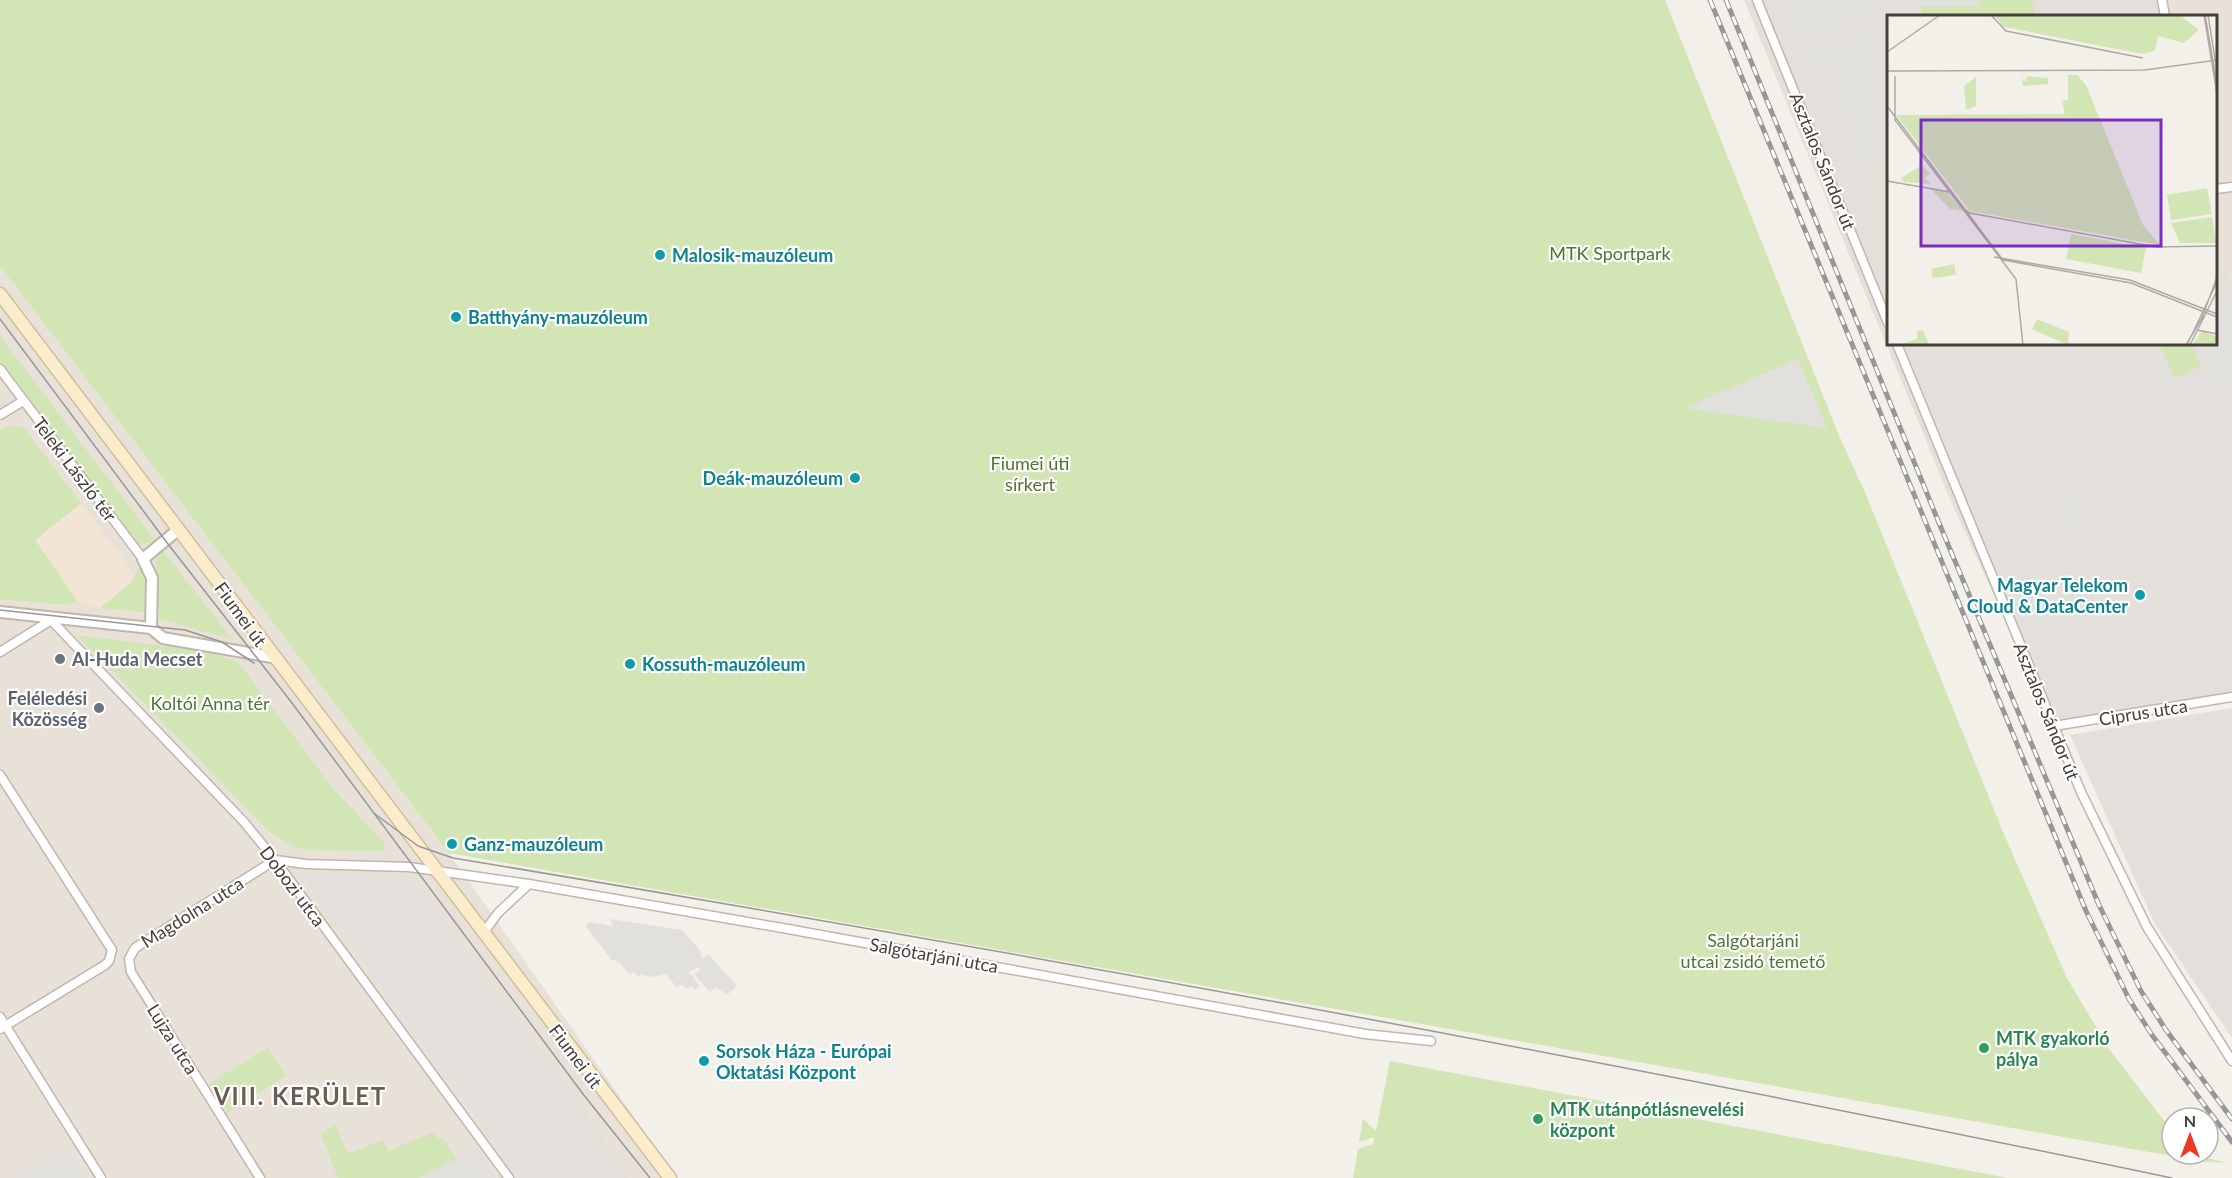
<svg xmlns="http://www.w3.org/2000/svg" width="2232" height="1178" font-family="Lato,sans-serif">
  <style>
    .residential { fill: #e7e1d8 }
    .commercial { fill: #f3e5d6 }
    .industrial { fill: #e3dfda }
    .green { fill: #d2e5b5 }
    .parking { fill: #e2e0dd }
    .lines { fill: none; stroke-linecap: round; stroke-linejoin: round }
    .minor-casing { stroke: #beb7ac; stroke-width: 11 }
    .tertiary-casing { stroke: #beb7ac; stroke-width: 14 }
    .secondary-casing { stroke: #d0bf9c; stroke-width: 15 }
    .minor { stroke: #fff; stroke-width: 8 }
    .tertiary { stroke: #fff; stroke-width: 10 }
    .secondary { stroke: #fbeccc; stroke-width: 12 }
    .tram { stroke: #979797; stroke-width: 1.5 }
    .rail-casing { stroke: #979797; stroke-width: 5 }
    .rail { stroke: #fff; stroke-width: 3; stroke-dasharray: 9; stroke-linecap: butt }
    .culture-dot { fill: #0f9aa8; stroke: #fff; stroke-width: 2 }
    .worship-dot { fill: #6b7280; stroke: #fff; stroke-width: 2 }
    .leisure-dot { fill: #2e9e5b; stroke: #fff; stroke-width: 2 }
    .labels { text-anchor: middle; dominant-baseline: central; stroke-width: 4.5; stroke-linejoin: round; paint-order: stroke }
    .street-label { font-size: 18px; fill: #474038; stroke: #fff }
    .park-label { font-size: 18px; fill: #4e752f; stroke: #fff }
    .culture-label { font-size: 18px; font-weight: bold; fill: #0d838f; stroke: #fff; text-anchor: start }
    .worship-label { font-size: 18px; font-weight: bold; fill: #5b616d; stroke: #fff; text-anchor: start }
    .leisure-label { font-size: 18px; font-weight: bold; fill: #27864d; stroke: #fff; text-anchor: start }
    .district-label { font-size: 24px; font-weight: bold; letter-spacing: 1.5px; fill: #695d50; stroke: #fff }
    .inset-road { fill: none; stroke: #aeaaa2; stroke-width: 1.5 }
    .view { fill: #7b2cbf; fill-opacity: 0.15; stroke: #7b2cbf; stroke-width: 3 }
    .inset-edge { fill: none; stroke: #474038; stroke-width: 3 }
  </style>
  <rect width="100%" height="100%" fill="#f3f0e9"/>
  <g class="residential">
    <path d="M 2159,0 L 2232,0 L 2232,280 L 2216,259 L 2216,16 L 2162,16 Z"/>
    <path d="M 0,266 L 449,853 L 677,1178 L 0,1178 Z"/>
  </g>
  <path class="commercial" d="M 81,503 L 134,573 L 131,583 L 100,608 L 77,601 L 35,540 Z"/>
  <g class="industrial">
    <path d="M 1744,0 L 2159,0 L 2162,16 L 1888,16 L 1888,344 L 2216,344 L 2216,259 L 2232,280 L 2232,697 L 2054,726 L 1953,506 Z"/>
    <path d="M 2232,708 L 2232,1038 L 2155,924 L 2070,735 Z"/>
    <path d="M 408,874 L 587,1114 L 628,1178 L 520,1178 L 303,877 Z"/>
  </g>
  <g class="green">
    <path d="M 0,0 L 1665,0 L 1838,433 L 1867,497 L 2006,839 L 2067,978 L 2109,1049 L 2172,1131 L 2172,1154 L 2191,1154 L 2228,1163 L 2206,1162 L 449,853 L 0,266 Z"/>
    <path d="M 1979,0 L 2032,0 L 2035,16 L 1924,16 L 1920,6 L 1979,6 Z"/>
    <path d="M 0,336 L 155,540 L 139,546 L 0,363 Z"/>
    <path d="M 2159,344 L 2191,344 L 2201,366 L 2175,378 Z"/>
    <path d="M 8,425 L 24,428 L 81,503 L 35,540 L 77,601 L 67,605 L 0,599 L 0,430 Z"/>
    <path d="M 161,548 L 232,639 L 159,619 L 156,558 Z"/>
    <path d="M 139,568 L 144,570 L 146,607 L 143,612 L 100,608 L 131,583 Z"/>
    <path d="M 77,635 L 210,652 L 239,663 L 335,791 L 384,842 L 383,851 L 308,850 L 297,848 L 271,833 Z"/>
    <path d="M 268,1047 L 286,1076 L 228,1113 L 209,1084 Z"/>
    <path d="M 1390,1061 L 2008,1178 L 1353,1178 L 1358,1149 L 1373,1144 L 1374,1137 L 1359,1142 L 1363,1119 L 1376,1131 Z"/>
    <path d="M 335,1124 L 348,1154 L 383,1140 L 389,1151 L 433,1132 L 438,1139 L 443,1138 L 456,1159 L 418,1178 L 338,1178 L 321,1134 Z"/>
  </g>
  <g class="parking">
    <path d="M 1776,0 L 1887,0 L 1888,14 L 1794,49 Z"/>
    <path d="M 1893,0 L 1979,0 L 1979,6 L 1893,7 Z"/>
    <path d="M 1866,27 L 1876,51 L 1888,46 L 1888,152 L 1858,165 L 1841,125 L 1848,122 L 1825,66 L 1805,74 L 1797,56 Z"/>
    <path d="M 2232,291 L 2232,396 L 2212,403 L 2206,372 L 2208,365 L 2197,344 L 2216,344 L 2216,300 Z"/>
    <path d="M 1798,359 L 1827,428 L 1685,408 Z"/>
    <path d="M 2074,483 L 2094,532 L 2069,542 L 2050,493 Z"/>
    <path d="M 2059,649 L 2074,686 L 2061,691 L 2047,654 Z"/>
    <path d="M 2151,671 L 2156,681 L 2103,701 L 2097,684 L 2116,684 Z"/>
    <path d="M 610,919 L 682,930 L 700,950 L 702,959 L 708,954 L 737,986 L 727,995 L 716,987 L 710,992 L 694,974 L 700,970 L 698,967 L 689,972 L 700,986 L 695,990 L 691,986 L 686,989 L 682,984 L 677,988 L 666,974 L 650,977 L 642,974 L 638,977 L 634,972 L 630,975 L 619,962 L 612,960 L 586,927 L 589,922 L 613,926 Z"/>
    <path d="M 67,1148 L 87,1178 L 14,1178 Z"/>
    <path d="M 477,1149 L 497,1175 L 493,1178 L 418,1178 Z"/>
  </g>
  <g class="lines">
    <g class="minor-casing">
      <g id="minor">
        <path d="M 1757,0 L 1888,323"/>
        <path d="M 2162,0 L 2165,16"/>
        <path d="M 2216,189 L 2232,187"/>
        <path d="M 1897,344 L 2081,792 L 2147,927 L 2232,1061"/>
        <path d="M 0,369 L 143,559"/>
        <path d="M 0,415 L 23,401"/>
        <path d="M 51,620 L 244,822 L 275,860 L 509,1178"/>
        <path d="M 0,652 L 51,620"/>
        <path d="M 2054,726 L 2232,697"/>
        <path d="M 0,775 L 112,950 L 109,961 L 105,965 L 0,1029"/>
        <path d="M 484,932 L 498,913 L 529,884"/>
        <path d="M 0,1017 L 101,1178"/>
        <path d="M 260,1178 L 131,972 L 129,959 L 135,948 L 275,860 L 306,864 L 409,867 L 529,884 L 788,929 L 1365,1034 L 1431,1041"/>
      </g>
    </g>
    <g class="tertiary-casing">
      <g id="tertiary">
        <path d="M 0,612 L 151,628 L 163,638 L 272,657"/>
        <path d="M 151,628 L 152,578 L 143,559 L 179,529"/>
      </g>
    </g>
    <g class="secondary-casing">
      <path id="secondary" d="M 0,294 L 670,1178"/>
    </g>
    <use href="#minor" class="minor"/>
    <use href="#tertiary" class="tertiary"/>
    <use href="#secondary" class="secondary"/>
    <g class="tram">
      <path d="M 0,319 L 168,544 L 292,703 L 583,1094 L 650,1178"/>
      <path d="M 0,610 L 185,630 L 222,642 L 254,663"/>
      <path d="M 375,814 L 418,846 L 453,858 C 1028,953 1602,1059 2172,1178"/>
    </g>
    <g class="rail-casing">
      <g id="rail">
        <path d="M 1710,0 L 2086,911 L 2129,999 L 2152,1035 L 2232,1142"/>
        <path d="M 1726,0 L 1939,523 L 2099,905 L 2141,991 L 2166,1030 L 2232,1119"/>
      </g>
    </g>
    <use href="#rail" class="rail"/>
  </g>
  <g class="culture-dot">
    <circle cx="660" cy="255" r="6"/>
    <circle cx="456" cy="317" r="6"/>
    <circle cx="855" cy="478" r="6"/>
    <circle cx="2140" cy="595" r="6"/>
    <circle cx="630" cy="664" r="6"/>
    <circle cx="452" cy="844" r="6"/>
    <circle cx="704" cy="1061" r="6"/>
  </g>
  <g class="worship-dot">
    <circle cx="60" cy="659" r="6"/>
    <circle cx="99" cy="708" r="6"/>
  </g>
  <g class="leisure-dot">
    <circle cx="1984" cy="1048" r="6"/>
    <circle cx="1538" cy="1119" r="6"/>
  </g>
  <g class="labels">
    <g class="street-label">
      <text transform="translate(1823 161) rotate(68)">Asztalos Sándor út</text>
      <text transform="translate(75 469) rotate(53)">Teleki László tér</text>
      <text transform="translate(241 614) rotate(54)">Fiumei út</text>
      <text transform="translate(2047 711) rotate(68)">Asztalos Sándor út</text>
      <text transform="translate(2143 712) rotate(-9)">Ciprus utca</text>
      <text transform="translate(293 886) rotate(53)">Dobozi utca</text>
      <text transform="translate(192 912) rotate(-32)">Magdolna utca</text>
      <text transform="translate(934 955) rotate(10)">Salgótarjáni utca</text>
      <text transform="translate(173 1039) rotate(58)">Lujza utca</text>
      <text transform="translate(576 1056) rotate(53)">Fiumei út</text>
    </g>
    <g class="park-label">
      <text x="1610" y="253">MTK Sportpark</text>
      <text x="1030" y="463">Fiumei úti<tspan x="1030" dy="21">sírkert</tspan></text>
      <text x="210" y="703">Koltói Anna tér</text>
      <text x="1753" y="940">Salgótarjáni<tspan x="1753" dy="21">utcai zsidó temető</tspan></text>
    </g>
    <g class="culture-label">
      <text x="672" y="255">Malosik-mauzóleum</text>
      <text x="468" y="317">Batthyány-mauzóleum</text>
      <text x="843" y="478" text-anchor="end">Deák-mauzóleum</text>
      <text x="2128" y="585" text-anchor="end">Magyar Telekom<tspan x="2128" dy="21">Cloud &amp; DataCenter</tspan></text>
      <text x="642" y="664">Kossuth-mauzóleum</text>
      <text x="464" y="844">Ganz-mauzóleum</text>
      <text x="716" y="1051">Sorsok Háza - Európai<tspan x="716" dy="21">Oktatási Központ</tspan></text>
    </g>
    <g class="worship-label">
      <text x="72" y="659">Al-Huda Mecset</text>
      <text x="87" y="698" text-anchor="end">Feléledési<tspan x="87" dy="21">Közösség</tspan></text>
    </g>
    <g class="leisure-label">
      <text x="1996" y="1038">MTK gyakorló<tspan x="1996" dy="21">pálya</tspan></text>
      <text x="1550" y="1109">MTK utánpótlásnevelési<tspan x="1550" dy="21">központ</tspan></text>
    </g>
    <g class="district-label">
      <text x="300" y="1095">VIII. KERÜLET</text>
    </g>
  </g>
  <g transform="translate(1887 15)">
    <rect width="330" height="330" fill="#f3f0e9"/>
    <path d="M 107,0 L 293,0 L 312,15 L 297,28 L 271,21 L 268,36 L 255,39 L 117,12 ZM 181,60 L 190,60 L 199,70 L 256,210 L 273,230 L 83,196 L 9,100 L 178,99 L 175,86 L 181,85 ZM 135,61 L 137,67 L 141,61 L 161,63 L 161,69 L 136,71 ZM 89,62 L 89,91 L 79,95 L 77,71 ZM 35,150 L 43,159 L 38,163 L 43,169 L 17,167 L 14,163 ZM 43,173 L 60,176 L 76,196 L 63,194 ZM 320,173 L 325,199 L 284,205 L 280,180 ZM 325,202 L 329,228 L 293,228 L 284,208 ZM 184,219 L 259,233 L 254,258 L 179,244 ZM 67,249 L 69,260 L 46,263 L 44,254 ZM 150,304 L 182,317 L 181,330 L 145,314 ZM 36,315 L 42,330 L 11,330 L 30,324 L 30,316 ZM 315,316 L 330,322 L 330,330 L 305,330 Z" fill="#d2e5b5"/>
    <path class="inset-road" d="M 104,0 L 119,16 L 256,43M 317,0 L 330,79M 318,0 L 330,69M 321,0 L 330,56M 0,37 L 53,0M 0,56 L 258,55 L 330,45M 8,61 L 8,105 L 129,264 L 136,330M 0,91 L 116,245 L 244,268 L 330,302M 0,166 L 63,177M 74,192 L 83,198 L 269,232 L 330,231M 107,242 L 243,265 L 330,299M 310,315 L 330,319M 299,330 L 315,303 L 330,262M 300,330 L 330,267M 303,330 L 330,276"/>
    <path class="view" d="M 34,105 L 274,105 L 274,231 L 34,231 Z"/>
    <rect width="330" height="330" class="inset-edge"/>
  </g>
  <g transform="translate(2190 1136)"><circle r="28" fill="#ffffff" stroke="#b5b3af" stroke-width="1.5"/>
  <path d="M0-4.5L10 22L0 15L-10 22Z" fill="#eb3928"/>
  <text y="-9" font-size="16" font-weight="bold" text-anchor="middle" fill="#474038">N</text>
  </g>
</svg>
